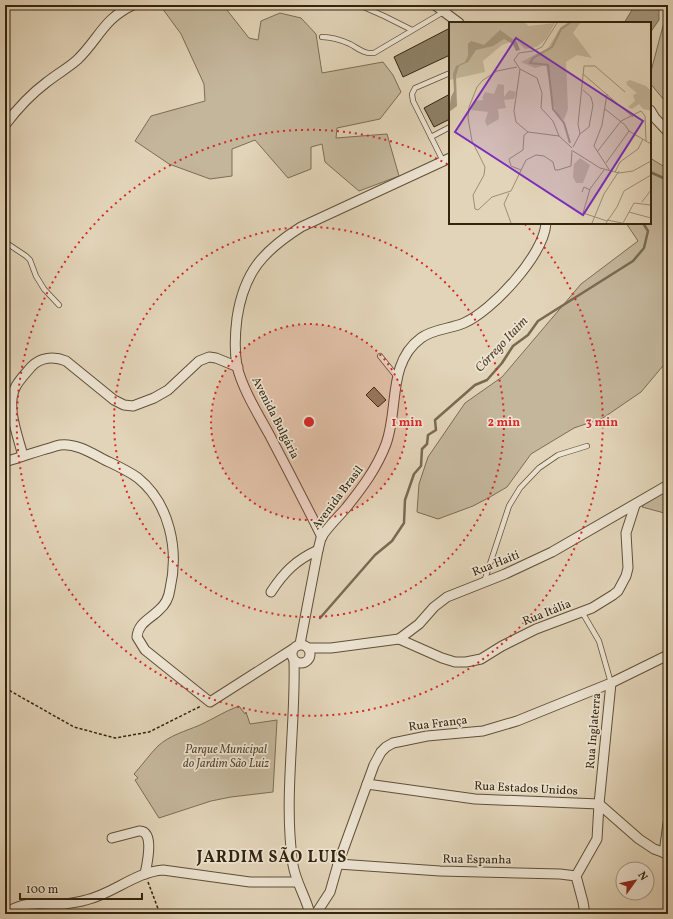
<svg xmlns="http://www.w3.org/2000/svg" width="673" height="919" font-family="Vollkorn,serif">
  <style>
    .green { fill: #c4b69b; stroke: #7c6d54 }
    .water { fill: #a6987e; stroke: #786a51 }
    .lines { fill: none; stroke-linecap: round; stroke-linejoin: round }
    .stream { stroke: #786a51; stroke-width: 2.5 }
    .building { fill: #8e8066; stroke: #33240e }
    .lane-casing { stroke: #5f5038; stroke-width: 6 }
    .street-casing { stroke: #5f5038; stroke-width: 11 }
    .path { stroke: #33240e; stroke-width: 1.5; stroke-dasharray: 3 2; stroke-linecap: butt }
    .lane { stroke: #ece3d1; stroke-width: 4.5 }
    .street { stroke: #ece3d1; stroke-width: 9 }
    .ring { fill: none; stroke: #d62828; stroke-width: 2; stroke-dasharray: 2 4 }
    .labels { text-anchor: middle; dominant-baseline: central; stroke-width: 3.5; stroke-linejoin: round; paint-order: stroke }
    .street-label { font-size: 12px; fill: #33240e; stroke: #ece3d1 }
    .park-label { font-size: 12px; font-style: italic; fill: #574831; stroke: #ece3d1 }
    .water-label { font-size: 13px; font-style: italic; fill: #564730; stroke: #ece3d1 }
    .district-label { font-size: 16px; font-weight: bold; letter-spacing: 1px; fill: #33240e; stroke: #ece3d1 }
    .inset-river { fill: none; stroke: #a6987e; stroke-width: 2 }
    .inset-road { fill: none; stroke: #9c8e74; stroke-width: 1 }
    .view { fill: #7b2cbf; fill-opacity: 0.15; stroke: #7b2cbf; stroke-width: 2 }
    .inset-edge { fill: none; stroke: #33240e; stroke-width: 2 }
    .centre { fill: #d62828; stroke: #ece3d1; stroke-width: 2 }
    .ring-label { font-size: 12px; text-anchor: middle; font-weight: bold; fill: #d62828; stroke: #ece3d1; stroke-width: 3.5; stroke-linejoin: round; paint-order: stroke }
  </style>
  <rect width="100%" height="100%" fill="#e2d4b8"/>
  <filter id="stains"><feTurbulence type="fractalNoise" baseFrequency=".005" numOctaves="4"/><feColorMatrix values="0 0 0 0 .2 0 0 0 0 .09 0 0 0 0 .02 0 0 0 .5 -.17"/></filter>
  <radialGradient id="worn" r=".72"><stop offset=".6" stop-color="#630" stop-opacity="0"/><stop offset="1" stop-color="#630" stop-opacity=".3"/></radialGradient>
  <g class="green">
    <path d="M 178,5 L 223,5 L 249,38 L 258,40 L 261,21 L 280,13 L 301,18 L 316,34 L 322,73 L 383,62 L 393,75 L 401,92 L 380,119 L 337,128 L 336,138 L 387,134 L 399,176 L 359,191 L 325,162 L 322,144 L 311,147 L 311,169 L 288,178 L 255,140 L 232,149 L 232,176 L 210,179 L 169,164 L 135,141 L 151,116 L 205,101 L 204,84 L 181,34 L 162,8 Z"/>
    <path d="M 665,5 L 668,5 L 668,105 L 650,83 L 650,75 L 668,7 Z"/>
    <path d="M 650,158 L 668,169 L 668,362 L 662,367 L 641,392 L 603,418 L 574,428 L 531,454 L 507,487 L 490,497 L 473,506 L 438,519 L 417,512 L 419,484 L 428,457 L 465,403 L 502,377 L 581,284 L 638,241 L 626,223 L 650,223 Z"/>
    <path d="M 668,489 L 668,514 L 642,507 L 650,498 Z"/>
    <path d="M 239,706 L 245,714 L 246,712 L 250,724 L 277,720 L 273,792 L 231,797 L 211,801 L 159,818 L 135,780 L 138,778 L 134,774 C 142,765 150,754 158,746 C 170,735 186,731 200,725 C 213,719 225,711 239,706 Z"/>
  </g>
  <path class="water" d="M 635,5 L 659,5 L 659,20 L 650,33 L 650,23 L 624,23 Z"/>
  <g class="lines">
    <g class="stream">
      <path d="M 650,172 L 668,180"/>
      <path d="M 320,618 L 375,555 L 392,541 L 404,523 L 405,500 L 414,474 L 421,466 L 422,449 L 427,444 L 428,435 L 436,430 L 435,420 L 475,385 L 487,380 L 502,363 L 513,346 L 528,335 L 538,321 L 633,261 L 644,248 L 648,231 L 643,223"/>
    </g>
  </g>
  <g class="building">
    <path d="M 450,28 L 450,55 L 403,77 L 394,57 Z"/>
    <path d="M 450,94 L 450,119 L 434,127 L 424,108 Z"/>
    <path d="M 374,387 L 386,400 L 378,407 L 366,395 Z"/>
  </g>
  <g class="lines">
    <g class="lane-casing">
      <g id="lane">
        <path d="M 359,5 L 384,16 L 412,30"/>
        <path d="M 322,37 C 333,37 341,40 350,44 C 359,49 364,54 374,53 L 445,11"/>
        <path d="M 431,137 L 450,127"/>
        <path d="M 443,161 L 413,101 L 412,94 L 415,88 L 450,73"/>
        <path d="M 5,242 L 26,256 L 30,260 L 36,276 L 44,289 L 59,305"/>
        <path d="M 380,356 L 397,377"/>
        <path d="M 484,582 L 509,506 L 520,488 L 539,468 L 558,455 L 587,446"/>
        <path d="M 582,612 L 599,641 L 611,683"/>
      </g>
    </g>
    <g class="street-casing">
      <g id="street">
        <path d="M 435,5 L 459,23"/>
        <path d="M 650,110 L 655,118 L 668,132"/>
        <path d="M 5,125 C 17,109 31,94 47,82 C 57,74 68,68 77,60 C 99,39 103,19 133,5"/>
        <path d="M 23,456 C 18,436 5,405 16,386 C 20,379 26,373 31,367 C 40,357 54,356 66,361 L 114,400 L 124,405 L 133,406 L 154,398 L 168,390 L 199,361 L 209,357 L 216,358 L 238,367"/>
        <path d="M 5,462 C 18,458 32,453 46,449 C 50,448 55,446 60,445 C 75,443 90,452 103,459 C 115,465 127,470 138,478 C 170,504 179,550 170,589 C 169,597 165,605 159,610 C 150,619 138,623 137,637 L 145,650 L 210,702 L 293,649"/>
        <path d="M 322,537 C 305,503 287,468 269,434 C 258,414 242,388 237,366 C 234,349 235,334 237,318 C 244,272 263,251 301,227 L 450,158"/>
        <path d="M 271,592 C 284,572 296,560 318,550"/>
        <path d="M 399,639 L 442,658 L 455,662 L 466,662 L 481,659 L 502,646 L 536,629 L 592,608 L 613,595 L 618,591 L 626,576 L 628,568 L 626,533 L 635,505"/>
        <path d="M 300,644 L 318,550 C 319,546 320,542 321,538 C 325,530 339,516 346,508 C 362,488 377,468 386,444 C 399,409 387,363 421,338 C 433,329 450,329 464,323 C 492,311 544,255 546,223"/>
        <circle cx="301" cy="654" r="9"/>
        <path d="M 308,648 L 331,648 L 399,639 L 419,624 L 434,607 L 447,597 L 505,574 L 552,552 L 668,485"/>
        <path d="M 294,660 C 296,727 283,798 293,865 C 296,883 306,897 310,914"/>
        <path d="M 367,784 L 475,799 L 599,804 L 639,839 L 654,849 L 668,854"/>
        <path d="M 112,838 L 139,831 C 155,830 147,864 145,874"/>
        <path d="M 664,853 L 668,823"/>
        <path d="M 338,864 L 440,871 L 560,874 L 576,876 L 583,902 L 585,914"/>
        <path d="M 576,876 L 597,839 L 599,804 L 611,683"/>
        <path d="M 10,914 L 10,911 C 26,900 46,905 64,904 C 72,903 79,902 86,900 C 113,894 135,872 163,870 L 250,882 L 297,882"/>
        <path d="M 313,914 L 317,912 L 330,892 L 338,864 L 374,765 L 381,752 L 386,747 L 393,743 L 427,736 L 483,731 L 517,721 L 611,683 L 668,655"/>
      </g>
    </g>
    <g class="path">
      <path d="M 5,688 L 74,727 L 115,738 L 149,732 L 201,706"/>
      <path d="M 148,882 L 160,914"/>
    </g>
    <use href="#lane" class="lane"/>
    <use href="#street" class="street"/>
  </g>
  <circle cx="309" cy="422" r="98" fill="#d62828" fill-opacity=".12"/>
  <g class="ring">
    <circle cx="309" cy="422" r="98"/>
    <circle cx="309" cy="422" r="195"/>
    <path d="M525 224A293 293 0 1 1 449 165"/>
  </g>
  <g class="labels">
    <g class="street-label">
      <text transform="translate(275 418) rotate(63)">Avenida Bulgária</text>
      <text transform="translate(338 498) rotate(-53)">Avenida Brasil</text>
      <text transform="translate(496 564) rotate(-22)">Rua Haiti</text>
      <text transform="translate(547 613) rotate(-22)">Rua Itália</text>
      <text transform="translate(438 724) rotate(-7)">Rua França</text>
      <text transform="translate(594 731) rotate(-85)">Rua Inglaterra</text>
      <text transform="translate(526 789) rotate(3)">Rua Estados Unidos</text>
      <text transform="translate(477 860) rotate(1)">Rua Espanha</text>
    </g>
    <g class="park-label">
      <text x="226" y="750">Parque Municipal<tspan x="226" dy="14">do Jardim São Luiz</tspan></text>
    </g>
    <g class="water-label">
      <text transform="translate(502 345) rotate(-47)">Córrego Itaim</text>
    </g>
    <g class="district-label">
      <text x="272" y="858">JARDIM SÃO LUIS</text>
    </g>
  </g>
  <g transform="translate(449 22)">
    <rect width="202" height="202" fill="#e2d4b8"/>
    <path d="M 0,1 L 76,1 L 80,4 L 106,1 L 97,17 L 88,25 L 76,27 L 67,18 L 53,23 L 34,39 L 36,50 L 0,58 ZM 118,1 L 131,1 L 124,11 L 143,36 L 128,33 L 117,40 L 119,87 L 115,98 L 108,92 L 104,82 L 97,43 L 86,46 L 72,40 L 99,26 L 112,5 ZM 181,58 L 197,64 L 202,69 L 202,89 L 194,87 L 190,82 L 183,87 L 179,85 L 186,79 L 184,73 L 188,71 L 178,63 L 177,60 ZM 49,62 L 55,63 L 55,75 L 60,68 L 67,70 L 65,77 L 55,78 L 57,86 L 49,87 L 50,97 L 38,104 L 36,99 L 39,90 L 22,88 L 25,79 L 35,78 L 33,76 L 36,70 L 45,72 ZM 131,136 L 141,143 L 134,161 L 127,161 L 124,155 L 125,142 Z" fill="#c4b69b"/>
    <path d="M 51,8 L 68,20 L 71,28 L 67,29 L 64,22 L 55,17 L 44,24 L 27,28 L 19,40 L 10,44 L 7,54 L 8,84 L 0,90 L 2,75 L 5,69 L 4,52 L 7,44 L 16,40 L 19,34 L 19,22 L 22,19 L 35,23 Z" fill="#a6987e"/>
    <path class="inset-river" d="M 121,121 L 115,101 L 104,87 L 99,43 L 81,41 L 84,36 L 103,25 L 112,7 L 121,1"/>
    <path class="inset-road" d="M 108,1 L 93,25 L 84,29 L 70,31 L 65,38 L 71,47 L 88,56 L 93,71 L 92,86 L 104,99 L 110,114 L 123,126M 68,45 L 48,49 L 34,58 L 28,65 L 20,85 L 19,96 L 23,119 L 36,145 L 35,153 L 24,173 L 26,187 L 29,188 L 43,175 L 62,169 L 77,138 L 87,133 L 95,134 L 104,140 L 106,148 L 109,148 L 122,144 L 123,128M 71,47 L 65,89 L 67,100 L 79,110 L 110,114M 134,52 L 184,95M 158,72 L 153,103 L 145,124 L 161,149M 156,87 L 176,103 L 180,109M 131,112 L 140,105 L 144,83 L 142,75 L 134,68M 124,125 L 131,112 L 129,102 L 135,44 L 146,44 L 176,70M 124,129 L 151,146 L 170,151 L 184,149 L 202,139M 148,130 L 172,99 L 192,89 L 196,94 L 197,119M 157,141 L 180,109 L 202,122M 72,148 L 62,144 L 60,137 L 74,128 L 75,113 L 79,110M 155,148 L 141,167 L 134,191 L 158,199M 166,150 L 171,140 L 189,127 L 194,117M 133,170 L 135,165 L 141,168M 60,171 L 55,182 L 62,201M 193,180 L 202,168M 180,190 L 202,196M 158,198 L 173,201M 143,201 L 155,172 L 170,149M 157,201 L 168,185 L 175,169 L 202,153M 174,201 L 185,181 L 202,183"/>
    <path class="view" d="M 67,16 L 194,99 L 134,193 L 6,110 Z"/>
    <rect width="202" height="202" class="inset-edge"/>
  </g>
  <circle cx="309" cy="422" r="6" class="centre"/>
  <g class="ring-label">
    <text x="407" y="426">1 min</text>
    <text x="504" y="426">2 min</text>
    <text x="602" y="426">3 min</text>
  </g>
  <rect width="673" height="919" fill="none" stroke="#e2d4b8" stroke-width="20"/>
  <rect x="6" y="6" width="661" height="907" fill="none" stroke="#33240e" stroke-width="2"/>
  <rect x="10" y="10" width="653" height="899" fill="none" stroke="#33240e"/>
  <g transform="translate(635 881) rotate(57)"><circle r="19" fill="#ece3d1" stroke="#a29783"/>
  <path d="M0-3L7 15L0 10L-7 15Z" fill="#8f2418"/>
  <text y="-6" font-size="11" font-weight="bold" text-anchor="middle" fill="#33240e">N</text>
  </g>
  <path d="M20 893v6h122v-6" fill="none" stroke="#33240e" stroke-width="2"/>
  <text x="26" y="893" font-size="12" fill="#33240e" stroke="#ece3d1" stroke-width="3" paint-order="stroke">100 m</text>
  <rect width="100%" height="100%" filter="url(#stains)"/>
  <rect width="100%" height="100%" fill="url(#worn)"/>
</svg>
